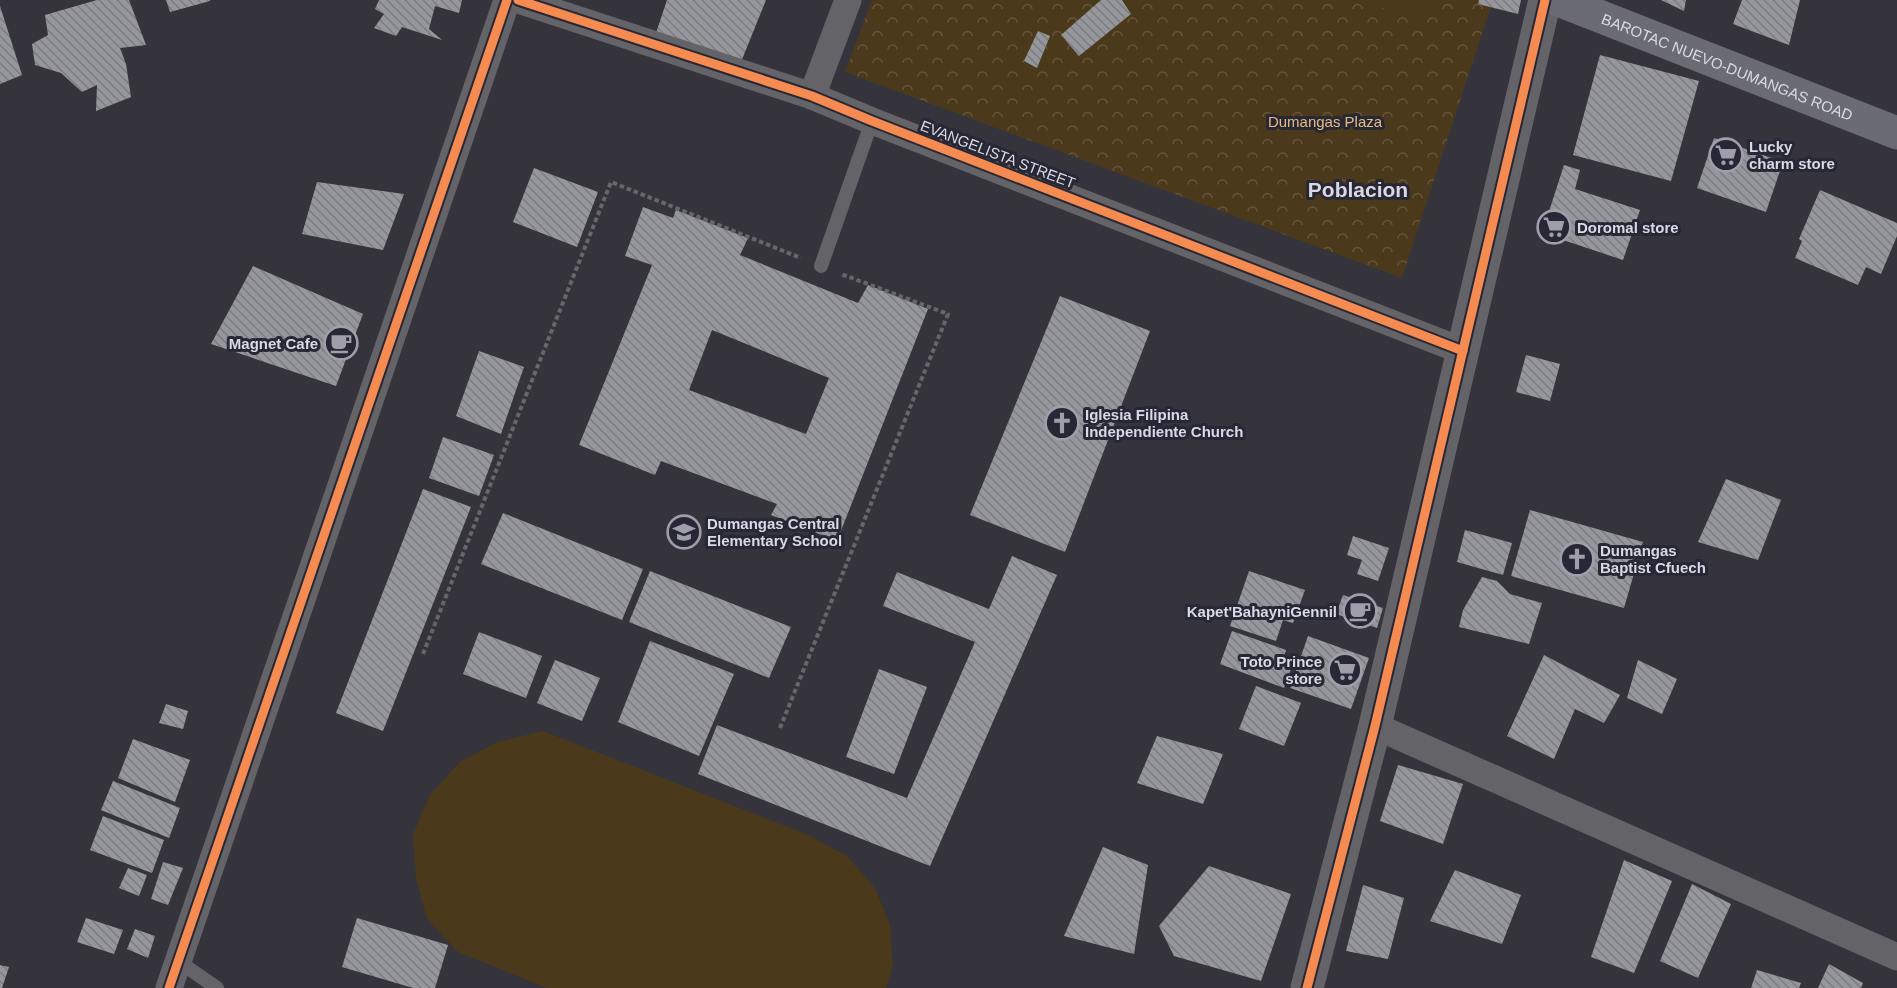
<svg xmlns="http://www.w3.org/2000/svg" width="1897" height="988" font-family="Arial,sans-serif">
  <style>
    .park { fill: url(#park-crowns) }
    .pitch { fill: #4b391b }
    .building { fill: url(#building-back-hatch); fill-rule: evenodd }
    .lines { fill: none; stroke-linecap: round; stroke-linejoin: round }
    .path { stroke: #66666c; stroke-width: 4; stroke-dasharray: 4.5 3; stroke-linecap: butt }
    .service { stroke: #636368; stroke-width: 14 }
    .minor { stroke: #636368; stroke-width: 27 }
    .tertiary { stroke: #636368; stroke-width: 33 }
    .primary { stroke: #6b6b73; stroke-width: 33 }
    .cycleway-casing { stroke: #282735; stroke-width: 13 }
    .cycleway { stroke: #f68b52; stroke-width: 9 }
    .labels { text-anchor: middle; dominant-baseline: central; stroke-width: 6; stroke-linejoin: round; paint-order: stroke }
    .street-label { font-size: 15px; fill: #d9d9e3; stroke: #282735 }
    .park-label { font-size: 15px; fill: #e3bc80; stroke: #282735 }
    .poi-label { font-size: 15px; font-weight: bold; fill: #d9d9e3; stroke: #282735; text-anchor: start }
    .district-label { font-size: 21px; font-weight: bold; fill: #d9d9e3; stroke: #282735 }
  </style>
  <defs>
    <pattern id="park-crowns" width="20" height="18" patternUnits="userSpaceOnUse" patternTransform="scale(1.5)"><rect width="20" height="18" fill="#4b391b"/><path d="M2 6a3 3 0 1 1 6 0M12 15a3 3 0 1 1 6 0" fill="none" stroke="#64553c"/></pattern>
    <pattern id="building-back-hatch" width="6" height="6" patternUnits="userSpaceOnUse" patternTransform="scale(1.5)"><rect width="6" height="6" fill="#96969d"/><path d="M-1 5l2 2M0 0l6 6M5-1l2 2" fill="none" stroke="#7c7c82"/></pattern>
  </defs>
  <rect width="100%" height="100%" fill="#35343c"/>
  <path class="park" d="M 872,0 L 1493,0 L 1402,278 L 845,72 Z"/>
  <g class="pitch">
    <path d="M 1357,0 L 1430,0 L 1424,21 Z"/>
    <path d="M 543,731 L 811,836 L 848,857 L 875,888 L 890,925 L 893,965 L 886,988 L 547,988 L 458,952 L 427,919 L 416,879 L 413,834 L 430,795 L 460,762 L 497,742 Z"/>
  </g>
  <g class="building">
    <path d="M 97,0 L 129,0 L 146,45 L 120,48 L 126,64 L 131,97 L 96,111 L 97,85 L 82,92 L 61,73 L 35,65 L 32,44 L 48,35 L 45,15 Z"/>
    <path d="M 166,0 L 210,0 L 210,1 L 170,12 Z"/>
    <path d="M 379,0 L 462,0 L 459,13 L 435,6 L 429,29 L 442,40 L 402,27 L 396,36 L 374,28 L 384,14 L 375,9 Z"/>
    <path d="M 667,0 L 766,0 L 739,67 L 656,33 Z"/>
    <path d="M 1101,0 L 1122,0 L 1131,14 L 1079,56 L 1061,35 Z"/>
    <path d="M 1479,0 L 1521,0 L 1518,14 L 1478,4 Z"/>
    <path d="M 1661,0 L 1686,0 L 1684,11 Z"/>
    <path d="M 1742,0 L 1800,0 L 1789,45 L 1733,24 Z"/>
    <path d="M 0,6 L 22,75 L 0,84 Z"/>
    <path d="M 1038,31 L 1050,36 L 1037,68 L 1024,61 Z"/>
    <path d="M 1600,55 L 1699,81 L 1671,181 L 1573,155 Z"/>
    <path d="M 1714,138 L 1783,162 L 1766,212 L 1697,188 Z"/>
    <path d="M 1564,165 L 1580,170 L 1575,189 L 1640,210 L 1623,260 L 1542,233 Z"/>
    <path d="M 534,168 L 598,192 L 577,247 L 513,222 Z"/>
    <path d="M 317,182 L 404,194 L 383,250 L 302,234 Z"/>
    <path d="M 1820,190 L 1897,223 L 1897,236 L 1881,274 L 1866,267 L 1858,285 L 1795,258 L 1802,241 L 1799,239 Z"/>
    <path d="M 643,207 L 673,218 L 676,210 L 748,238 L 740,255 L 858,303 L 868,285 L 928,309 L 837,541 L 771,515 L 777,504 L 661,461 L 655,475 L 579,445 L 652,265 L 625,256 ZM 712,330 L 829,378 L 806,434 L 689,390 Z"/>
    <path d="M 253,266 L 363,314 L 336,386 L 211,344 Z"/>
    <path d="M 1060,296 L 1150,331 L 1065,552 L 970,515 Z"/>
    <path d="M 479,351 L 524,367 L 501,434 L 456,416 Z"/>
    <path d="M 1526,355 L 1560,364 L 1550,401 L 1516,392 Z"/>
    <path d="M 443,437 L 494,455 L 479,496 L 429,478 Z"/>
    <path d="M 1726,479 L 1781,500 L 1758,560 L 1698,542 Z"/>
    <path d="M 423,489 L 471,507 L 383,731 L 336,713 Z"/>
    <path d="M 1530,510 L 1643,542 L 1624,608 L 1511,576 Z"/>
    <path d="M 503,513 L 643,569 L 622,620 L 481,564 Z"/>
    <path d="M 1465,530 L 1512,543 L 1503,575 L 1457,562 Z"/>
    <path d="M 1353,536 L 1389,548 L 1378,581 L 1357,574 L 1362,560 L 1347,555 Z"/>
    <path d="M 1012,556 L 1057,575 L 930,866 L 698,774 L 717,725 L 907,798 L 975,642 L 883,606 L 897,572 L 989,609 Z"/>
    <path d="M 650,571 L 791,627 L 769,678 L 629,622 Z"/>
    <path d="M 1249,571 L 1305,590 L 1293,623 L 1283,620 L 1276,641 L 1230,626 Z"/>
    <path d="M 1482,577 L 1497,581 L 1510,594 L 1542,603 L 1529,644 L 1459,627 L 1463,610 Z"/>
    <path d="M 1343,595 L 1383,608 L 1377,628 L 1336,614 Z"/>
    <path d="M 1232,631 L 1286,650 L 1282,663 L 1292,666 L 1284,688 L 1220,664 Z"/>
    <path d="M 479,632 L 542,656 L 526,698 L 463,674 Z"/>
    <path d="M 1308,636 L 1369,658 L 1351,709 L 1290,688 Z"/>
    <path d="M 650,641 L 734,674 L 699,756 L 618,722 Z"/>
    <path d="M 1544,655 L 1620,695 L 1604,723 L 1575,709 L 1554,759 L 1507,736 Z"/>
    <path d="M 555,660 L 600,678 L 582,721 L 537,703 Z"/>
    <path d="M 1638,660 L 1677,679 L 1662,714 L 1627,698 Z"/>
    <path d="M 879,669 L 927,687 L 894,774 L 846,757 Z"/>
    <path d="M 1256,686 L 1301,703 L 1284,746 L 1239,729 Z"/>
    <path d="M 166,704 L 188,711 L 183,729 L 159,723 Z"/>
    <path d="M 1157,736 L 1223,754 L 1203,804 L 1137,783 Z"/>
    <path d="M 133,739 L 190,760 L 175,802 L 118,778 Z"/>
    <path d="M 1398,765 L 1463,784 L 1443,844 L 1380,821 Z"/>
    <path d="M 113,781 L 180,808 L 169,838 L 101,810 Z"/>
    <path d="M 103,816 L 164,840 L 152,873 L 90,850 Z"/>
    <path d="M 1103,847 L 1148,865 L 1134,954 L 1064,936 Z"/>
    <path d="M 1624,860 L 1672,881 L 1634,973 L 1591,957 Z"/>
    <path d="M 163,862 L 183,868 L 168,905 L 151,899 Z"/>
    <path d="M 1209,866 L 1291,894 L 1261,981 L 1174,956 L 1159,926 Z"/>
    <path d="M 128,868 L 147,875 L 139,896 L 119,888 Z"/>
    <path d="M 1455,870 L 1521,895 L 1502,944 L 1430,921 Z"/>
    <path d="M 1692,884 L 1731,904 L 1698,978 L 1660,961 Z"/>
    <path d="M 1363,885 L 1404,898 L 1388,959 L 1346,951 Z"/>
    <path d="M 86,918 L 123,930 L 114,954 L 77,942 Z"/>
    <path d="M 357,918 L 448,945 L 435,988 L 413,988 L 342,967 Z"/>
    <path d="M 135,929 L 155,936 L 148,958 L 127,949 Z"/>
    <path d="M 1829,964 L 1863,983 L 1861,988 L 1818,988 Z"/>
    <path d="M 0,965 L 9,967 L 2,988 L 0,988 Z"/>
    <path d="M 1757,970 L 1801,983 L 1799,988 L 1751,988 Z"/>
  </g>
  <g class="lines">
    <g class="path">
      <path d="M 423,654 L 611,182 L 801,258"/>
      <path d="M 780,728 L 948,314 L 841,274"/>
    </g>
    <g class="service">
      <path d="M 821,266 L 872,121"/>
      <path d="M 178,961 L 217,988"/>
    </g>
    <g class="minor">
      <path d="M 518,0 L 812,96 L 872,121 L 1463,351"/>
      <path d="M 812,96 L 848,0"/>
      <path d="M 1375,726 L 1897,957"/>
      <path d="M 169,988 L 507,0"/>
    </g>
    <path class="tertiary" d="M 1307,988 L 1375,726 L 1545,0"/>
    <path class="primary" id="s1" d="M 1558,0 L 1897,133"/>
    <g class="cycleway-casing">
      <g id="cycleway">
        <path d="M 518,0 L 812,96 L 872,121 L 1463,351"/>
        <path d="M 169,988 L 507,0"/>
        <path d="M 1307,988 L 1375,726 L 1545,0"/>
      </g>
    </g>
    <use href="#cycleway" class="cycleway"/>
  </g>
  <defs>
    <g id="supermarket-ring" transform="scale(1.725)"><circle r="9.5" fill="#282735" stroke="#a09fa9" stroke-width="1.5"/><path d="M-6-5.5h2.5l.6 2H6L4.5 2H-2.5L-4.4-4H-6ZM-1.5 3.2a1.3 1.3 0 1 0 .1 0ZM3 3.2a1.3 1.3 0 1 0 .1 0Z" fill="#a09fa9"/></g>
    <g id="cafe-ring" transform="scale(1.725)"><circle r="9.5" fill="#282735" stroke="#a09fa9" stroke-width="1.5"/><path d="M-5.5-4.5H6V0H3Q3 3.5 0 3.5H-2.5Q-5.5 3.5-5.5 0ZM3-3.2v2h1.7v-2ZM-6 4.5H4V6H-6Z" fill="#a09fa9"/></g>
    <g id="church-ring" transform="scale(1.725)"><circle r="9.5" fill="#282735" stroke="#a09fa9" stroke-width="1.5"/><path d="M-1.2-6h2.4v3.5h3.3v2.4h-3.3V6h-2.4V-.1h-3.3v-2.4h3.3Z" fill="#a09fa9"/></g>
    <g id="school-ring" transform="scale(1.725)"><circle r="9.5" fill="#282735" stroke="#a09fa9" stroke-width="1.5"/><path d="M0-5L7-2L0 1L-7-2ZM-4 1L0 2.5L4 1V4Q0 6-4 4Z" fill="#a09fa9"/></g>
  </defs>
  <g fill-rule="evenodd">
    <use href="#supermarket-ring" x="1726" y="155"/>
    <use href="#supermarket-ring" x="1554" y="227"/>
    <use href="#cafe-ring" x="341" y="343"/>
    <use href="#church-ring" x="1062" y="423"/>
    <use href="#school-ring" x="684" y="532"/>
    <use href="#church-ring" x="1577" y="559"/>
    <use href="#cafe-ring" x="1360" y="611"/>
    <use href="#supermarket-ring" x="1345" y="670"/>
  </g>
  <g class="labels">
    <g class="street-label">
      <text stroke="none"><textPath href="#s1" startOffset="182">BAROTAC NUEVO-DUMANGAS ROAD</textPath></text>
      <text transform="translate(998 154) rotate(21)">EVANGELISTA STREET</text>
    </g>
    <g class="park-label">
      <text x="1325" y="121">Dumangas Plaza</text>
    </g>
    <g class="poi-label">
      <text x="1749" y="146">Lucky<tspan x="1749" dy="17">charm store</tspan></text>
      <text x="1577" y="227">Doromal store</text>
      <text x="318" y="343" text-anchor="end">Magnet Cafe</text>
      <text x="1085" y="414">Iglesia Filipina<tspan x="1085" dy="17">Independiente Church</tspan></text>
      <text x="707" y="523">Dumangas Central<tspan x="707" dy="17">Elementary School</tspan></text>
      <text x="1600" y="550">Dumangas<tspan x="1600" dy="17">Baptist Cfuech</tspan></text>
      <text x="1337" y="611" text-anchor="end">Kapet'BahayniGennil</text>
      <text x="1322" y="661" text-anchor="end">Toto Prince<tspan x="1322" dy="17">store</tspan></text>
    </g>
    <g class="district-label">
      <text x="1358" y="189">Poblacion</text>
    </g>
  </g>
</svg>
